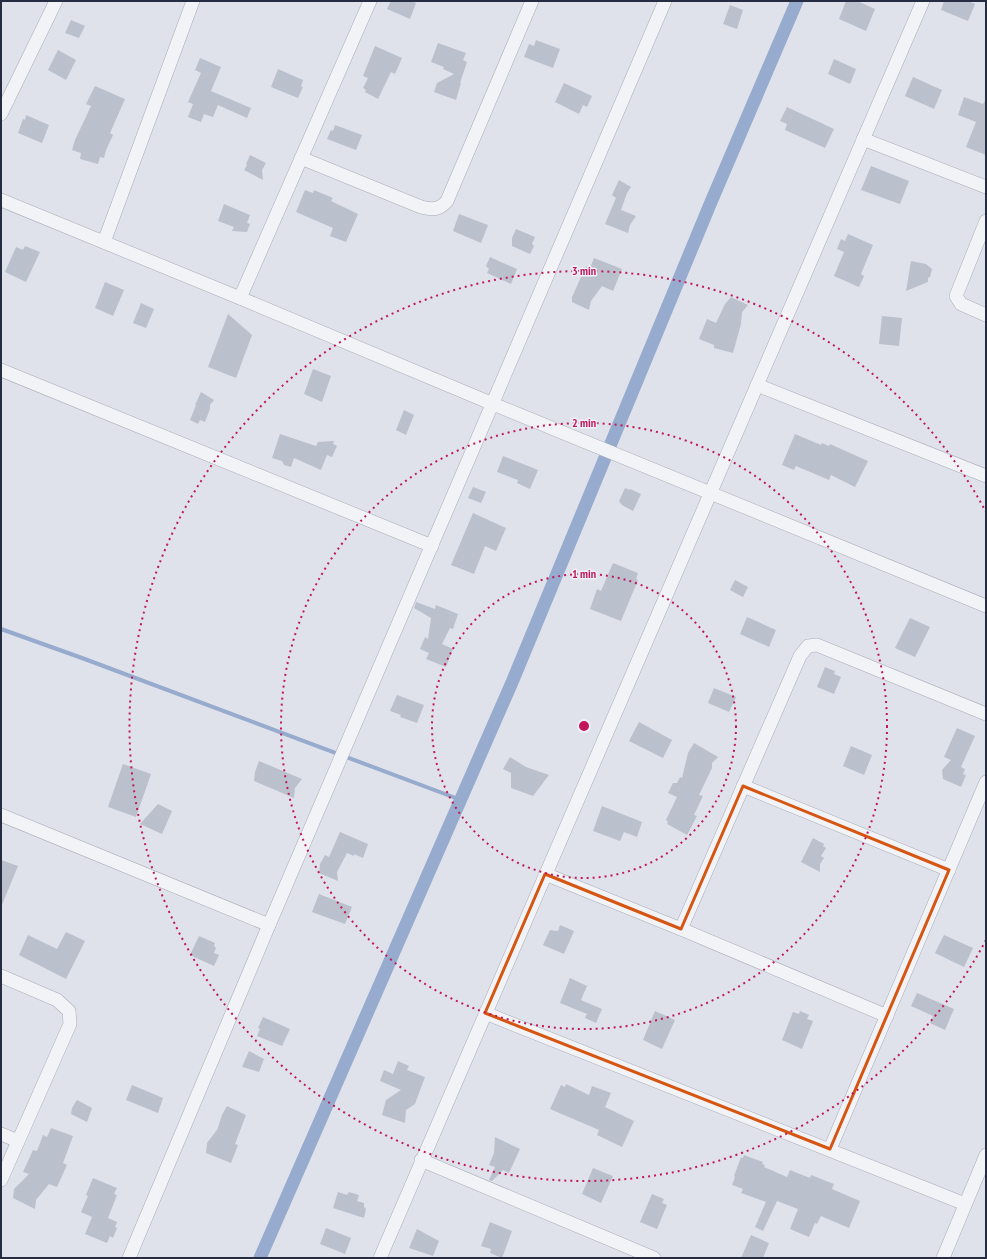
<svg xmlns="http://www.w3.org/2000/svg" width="987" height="1259" font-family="'PT Sans Narrow',sans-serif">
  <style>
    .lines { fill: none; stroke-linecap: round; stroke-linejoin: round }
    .stream { stroke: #96abcd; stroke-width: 4 }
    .canal { stroke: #96abcd; stroke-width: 13 }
    .building { fill: #bbc0cd }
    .minor-casing { stroke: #a8acb8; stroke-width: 14 }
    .minor { stroke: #f2f3f7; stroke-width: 13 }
    .marked { fill: none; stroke: #d55511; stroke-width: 3; stroke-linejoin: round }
    .ring { fill: none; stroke: #c2185b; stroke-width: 2; stroke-dasharray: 2 4 }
    .centre { fill: #c2185b; stroke: #eef1f7; stroke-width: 2 }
    .ring-label { font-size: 12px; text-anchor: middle; font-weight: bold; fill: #c2185b; stroke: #eef1f7; stroke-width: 3; stroke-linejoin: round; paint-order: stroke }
  </style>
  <rect width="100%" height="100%" fill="#dfe2ea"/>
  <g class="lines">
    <path class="stream" d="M 1,629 L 82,658 L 461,800"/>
    <path class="canal" d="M 260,1258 L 513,680 L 711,202 L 797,1"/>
  </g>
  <g class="building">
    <path d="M 391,1 L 411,1 L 416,3 L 410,19 L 387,9 Z"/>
    <path d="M 846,1 L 857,1 L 875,9 L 866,31 L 839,19 Z"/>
    <path d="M 944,1 L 968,1 L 975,4 L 968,21 L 941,10 Z"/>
    <path d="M 730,5 L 743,10 L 737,29 L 723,24 Z"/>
    <path d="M 71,20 L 85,26 L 79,38 L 65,33 Z"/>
    <path d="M 536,40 L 560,49 L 553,68 L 524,57 L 529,44 L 534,46 Z"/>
    <path d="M 438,43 L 466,53 L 463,60 L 467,62 L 460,83 L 461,83 L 456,100 L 434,92 L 437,83 L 454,74 L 443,69 L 444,67 L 431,62 Z"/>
    <path d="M 375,46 L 402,58 L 395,74 L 391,72 L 378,99 L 365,92 L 366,90 L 363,88 L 368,78 L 363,76 Z"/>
    <path d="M 58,50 L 76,60 L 66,80 L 48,70 Z"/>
    <path d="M 200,58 L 221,67 L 211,91 L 251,108 L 247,118 L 218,105 L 213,117 L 204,114 L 201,122 L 188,117 L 193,104 L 188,102 L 201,73 L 195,70 Z"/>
    <path d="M 834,59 L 856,69 L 850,84 L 828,74 Z"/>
    <path d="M 278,69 L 303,80 L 301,86 L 303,87 L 298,98 L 271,87 Z"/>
    <path d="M 913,77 L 942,90 L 934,109 L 905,96 Z"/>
    <path d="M 564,83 L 592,96 L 587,107 L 583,105 L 579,114 L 555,102 Z"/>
    <path d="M 95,86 L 125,99 L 110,133 L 113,135 L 106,150 L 104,158 L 100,157 L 98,164 L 80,159 L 81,153 L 72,150 L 75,140 L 91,106 L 86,104 Z"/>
    <path d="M 964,97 L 983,104 L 986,99 L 986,155 L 966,147 L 976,122 L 958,115 Z"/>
    <path d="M 787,107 L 834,129 L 825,148 L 785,130 L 787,124 L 780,121 Z"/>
    <path d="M 26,115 L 49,125 L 42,143 L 18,133 L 23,119 L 25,120 Z"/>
    <path d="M 335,125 L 362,135 L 356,150 L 327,139 L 331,130 L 333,131 Z"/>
    <path d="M 250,155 L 266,163 L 262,170 L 263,180 L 244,170 L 247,165 L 246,164 Z"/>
    <path d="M 871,166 L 909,181 L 900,204 L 861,190 Z"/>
    <path d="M 619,180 L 631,187 L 627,193 L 621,210 L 636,216 L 630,225 L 628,233 L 605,224 L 616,198 L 612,195 Z"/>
    <path d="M 305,190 L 313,193 L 314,190 L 333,198 L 331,201 L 358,214 L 346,242 L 330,236 L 333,228 L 296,212 Z"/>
    <path d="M 224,204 L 250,215 L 247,223 L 250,224 L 247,232 L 232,231 L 234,227 L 218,221 Z"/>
    <path d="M 459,214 L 488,225 L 481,243 L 453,231 Z"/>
    <path d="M 516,229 L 535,237 L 532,244 L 534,246 L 530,254 L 512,246 L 512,238 Z"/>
    <path d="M 848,234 L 873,245 L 861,274 L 864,276 L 859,287 L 834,276 L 844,252 L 837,249 L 841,239 L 845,241 Z"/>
    <path d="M 25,246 L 40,252 L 26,282 L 5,272 L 16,247 L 23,250 Z"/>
    <path d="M 490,257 L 517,269 L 511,284 L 487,273 L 489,269 L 486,266 Z"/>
    <path d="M 594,258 L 622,269 L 613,291 L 602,286 L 591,301 L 589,310 L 572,302 L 572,297 L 586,266 L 590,268 Z"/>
    <path d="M 911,261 L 926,264 L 932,269 L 930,277 L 928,278 L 928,282 L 906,291 Z"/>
    <path d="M 105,282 L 124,290 L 113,316 L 95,308 Z"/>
    <path d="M 731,297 L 748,305 L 742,312 L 741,324 L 733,353 L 714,348 L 714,345 L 699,339 L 707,319 L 716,323 L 725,304 Z"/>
    <path d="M 141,303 L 154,309 L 146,328 L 133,323 Z"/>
    <path d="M 228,314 L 252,335 L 236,378 L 208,367 Z"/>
    <path d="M 882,316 L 902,318 L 899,346 L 879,344 Z"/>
    <path d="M 313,369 L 331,376 L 322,402 L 304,394 Z"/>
    <path d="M 201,392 L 214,400 L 210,405 L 210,409 L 205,422 L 200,420 L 198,424 L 190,420 L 196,405 L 195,405 Z"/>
    <path d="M 404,410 L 414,415 L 406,435 L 396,430 Z"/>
    <path d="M 280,434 L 316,446 L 318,442 L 334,441 L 333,444 L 337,446 L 332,457 L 327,455 L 321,470 L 294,458 L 291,467 L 284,465 L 282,461 L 272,458 Z"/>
    <path d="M 795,434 L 821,445 L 822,443 L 829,446 L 830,444 L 868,461 L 855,487 L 831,475 L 829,480 L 796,466 L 794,470 L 782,465 Z"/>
    <path d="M 503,456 L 538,470 L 530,489 L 517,483 L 518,480 L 497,472 Z"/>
    <path d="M 473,487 L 486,492 L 481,503 L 468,498 Z"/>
    <path d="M 625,488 L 630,490 L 630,489 L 641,494 L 633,511 L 622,505 L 619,501 Z"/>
    <path d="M 473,513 L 506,528 L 496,551 L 485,546 L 474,574 L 451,565 Z"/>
    <path d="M 613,563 L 638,573 L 636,579 L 638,580 L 621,621 L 590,609 L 597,589 L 601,591 Z"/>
    <path d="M 735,580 L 748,587 L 743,597 L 730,590 Z"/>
    <path d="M 416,602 L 435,609 L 436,605 L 458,614 L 453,629 L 450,628 L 442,644 L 453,649 L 446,667 L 426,659 L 429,653 L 420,649 L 425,637 L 428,639 L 431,618 L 414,608 Z"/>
    <path d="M 747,617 L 776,630 L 769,647 L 740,634 Z"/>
    <path d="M 910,618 L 930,627 L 915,657 L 895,648 Z"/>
    <path d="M 825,667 L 835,671 L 834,674 L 841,677 L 834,694 L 817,687 Z"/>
    <path d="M 714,688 L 736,697 L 729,712 L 708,703 Z"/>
    <path d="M 397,695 L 424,705 L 417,723 L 400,717 L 401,715 L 390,711 Z"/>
    <path d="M 639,722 L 672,740 L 663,758 L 629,741 Z"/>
    <path d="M 957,728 L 975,736 L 961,767 L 965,769 L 963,774 L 966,775 L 961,787 L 943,779 L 942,770 L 951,760 L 944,757 Z"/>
    <path d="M 694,743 L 718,757 L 712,763 L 712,768 L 699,795 L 703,796 L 694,815 L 697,816 L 687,835 L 667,824 L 668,822 L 666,820 L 677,797 L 668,793 L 673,783 L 677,783 L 680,777 L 682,778 L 688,753 Z"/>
    <path d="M 851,746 L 872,755 L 864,775 L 843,766 Z"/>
    <path d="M 510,757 L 526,767 L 549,775 L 533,796 L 511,788 L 511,773 L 503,769 Z"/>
    <path d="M 259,761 L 302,779 L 295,788 L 294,798 L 254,781 L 255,772 Z"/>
    <path d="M 123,764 L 151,774 L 136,817 L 108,807 Z"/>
    <path d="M 158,804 L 172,811 L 162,834 L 140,824 Z"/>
    <path d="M 602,806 L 642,822 L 637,837 L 624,832 L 620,841 L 593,831 Z"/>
    <path d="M 340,832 L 368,844 L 363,858 L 354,854 L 354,856 L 347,853 L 337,872 L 338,881 L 319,873 L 320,864 L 325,855 L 329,857 Z"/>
    <path d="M 813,838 L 824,844 L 823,846 L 826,848 L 821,856 L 824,858 L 820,864 L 820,872 L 801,862 Z"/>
    <path d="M 1,860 L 18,866 L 1,907 Z"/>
    <path d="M 319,894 L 352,907 L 345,924 L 312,912 Z"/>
    <path d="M 560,925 L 574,931 L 564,954 L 543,945 L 550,930 L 558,931 Z"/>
    <path d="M 66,932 L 85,941 L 66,979 L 19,955 L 28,935 L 57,949 Z"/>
    <path d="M 944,935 L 973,948 L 964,967 L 935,953 Z"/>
    <path d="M 199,936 L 215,943 L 214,946 L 216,948 L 214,953 L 219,955 L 214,966 L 190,955 Z"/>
    <path d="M 570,978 L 587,986 L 581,1000 L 602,1009 L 596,1023 L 585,1018 L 587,1014 L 560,1003 Z"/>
    <path d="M 917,993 L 954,1009 L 945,1030 L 930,1023 L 933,1016 L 911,1006 Z"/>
    <path d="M 655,1011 L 675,1020 L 662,1049 L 643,1040 Z"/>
    <path d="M 800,1011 L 809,1015 L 807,1019 L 813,1021 L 802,1049 L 782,1040 L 793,1012 L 799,1014 Z"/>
    <path d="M 263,1017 L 290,1029 L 282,1046 L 257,1036 L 260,1029 L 258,1028 Z"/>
    <path d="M 249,1051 L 264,1059 L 259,1072 L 242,1067 Z"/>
    <path d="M 398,1061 L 409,1066 L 407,1070 L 425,1077 L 415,1104 L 406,1110 L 405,1123 L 382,1115 L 386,1100 L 401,1090 L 380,1081 L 384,1070 L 393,1074 Z"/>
    <path d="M 566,1084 L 589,1095 L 592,1086 L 611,1093 L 605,1107 L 634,1121 L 622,1147 L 597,1135 L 599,1130 L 550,1109 L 561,1085 L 565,1087 Z"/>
    <path d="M 132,1085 L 163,1098 L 158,1113 L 126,1100 Z"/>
    <path d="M 77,1100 L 92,1108 L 87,1122 L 71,1114 L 72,1108 Z"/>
    <path d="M 227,1106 L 246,1115 L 235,1144 L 238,1145 L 231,1163 L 206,1153 L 207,1143 L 217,1130 L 222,1115 Z"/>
    <path d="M 51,1128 L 73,1136 L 63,1163 L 67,1165 L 57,1187 L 49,1184 L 36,1200 L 35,1209 L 13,1198 L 14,1189 L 29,1174 L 23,1172 L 33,1150 L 37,1151 L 43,1135 L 47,1137 Z"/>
    <path d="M 495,1137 L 520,1149 L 509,1173 L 503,1170 L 492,1181 L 489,1180 L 495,1167 L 489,1165 L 494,1153 Z"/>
    <path d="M 744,1155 L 763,1162 L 762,1164 L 765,1165 L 764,1167 L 787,1177 L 790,1170 L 810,1178 L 811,1175 L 834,1184 L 832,1189 L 860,1201 L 849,1228 L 821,1216 L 817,1224 L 815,1223 L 809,1237 L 790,1229 L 798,1209 L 777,1201 L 763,1231 L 755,1227 L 766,1202 L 741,1193 L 743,1189 L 732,1185 L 735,1177 L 734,1176 L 741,1157 L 743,1158 Z"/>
    <path d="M 593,1168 L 613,1176 L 601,1203 L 582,1194 Z"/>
    <path d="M 93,1178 L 117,1188 L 114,1194 L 117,1195 L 108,1218 L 117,1222 L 115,1227 L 117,1228 L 113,1238 L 110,1236 L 107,1243 L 85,1234 L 92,1217 L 81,1212 L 88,1196 L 86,1195 Z"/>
    <path d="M 338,1192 L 347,1195 L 349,1192 L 359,1195 L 357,1201 L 364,1203 L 364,1207 L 366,1209 L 364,1218 L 333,1208 Z"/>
    <path d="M 652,1194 L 664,1199 L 662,1203 L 667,1205 L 657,1229 L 640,1222 Z"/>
    <path d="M 490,1222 L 512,1231 L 502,1258 L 490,1253 L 491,1249 L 481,1246 Z"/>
    <path d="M 326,1228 L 351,1238 L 345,1254 L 320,1244 Z"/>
    <path d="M 417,1229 L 439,1241 L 433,1256 L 409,1248 Z"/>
    <path d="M 751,1235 L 769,1243 L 763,1258 L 741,1258 Z"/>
  </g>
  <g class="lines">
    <g class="minor-casing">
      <g id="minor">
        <path d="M 1,114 L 56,1"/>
        <path d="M 863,139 L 986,187"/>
        <path d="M 301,158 L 421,207 C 433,210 439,210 447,201 L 532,1"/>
        <path d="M 1,200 L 240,298 L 493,404 L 986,606"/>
        <path d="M 986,221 L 956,296 L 961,304 L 986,315"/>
        <path d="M 104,242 L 193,1"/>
        <path d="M 240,298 L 370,1"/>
        <path d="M 1,370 L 432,546"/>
        <path d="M 757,385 L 986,476"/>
        <path d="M 743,786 L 949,870"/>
        <path d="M 1,815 L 269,925"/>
        <path d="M 545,874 L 681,929 L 887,1016"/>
        <path d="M 681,929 L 800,656 L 808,646 L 817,645 L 986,714"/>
        <path d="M 1,976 L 57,1000 L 69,1011 L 70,1024 L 1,1180"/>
        <path d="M 485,1013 L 965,1204"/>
        <path d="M 1,1134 L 18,1141"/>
        <path d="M 830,1149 L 986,782"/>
        <path d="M 421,1160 L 654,1258"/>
        <path d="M 129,1258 L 269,925 L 665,1"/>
        <path d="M 380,1258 L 923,1"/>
        <path d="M 943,1258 L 986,1155"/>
      </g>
    </g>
    <use href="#minor" class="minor"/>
  </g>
  <path class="marked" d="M 743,786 L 949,870 L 830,1149 L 485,1013 L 545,874 L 681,929 Z"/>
  <g class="ring">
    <circle cx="584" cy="726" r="152"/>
    <circle cx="584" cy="726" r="303"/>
    <path d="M986 940A455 455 0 1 1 986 512"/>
  </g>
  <circle cx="584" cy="726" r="6" class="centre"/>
  <g class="ring-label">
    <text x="584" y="275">3 min</text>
    <text x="584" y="427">2 min</text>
    <text x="584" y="578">1 min</text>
  </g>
  <rect width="987" height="1259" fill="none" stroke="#262d42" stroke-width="4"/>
</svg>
